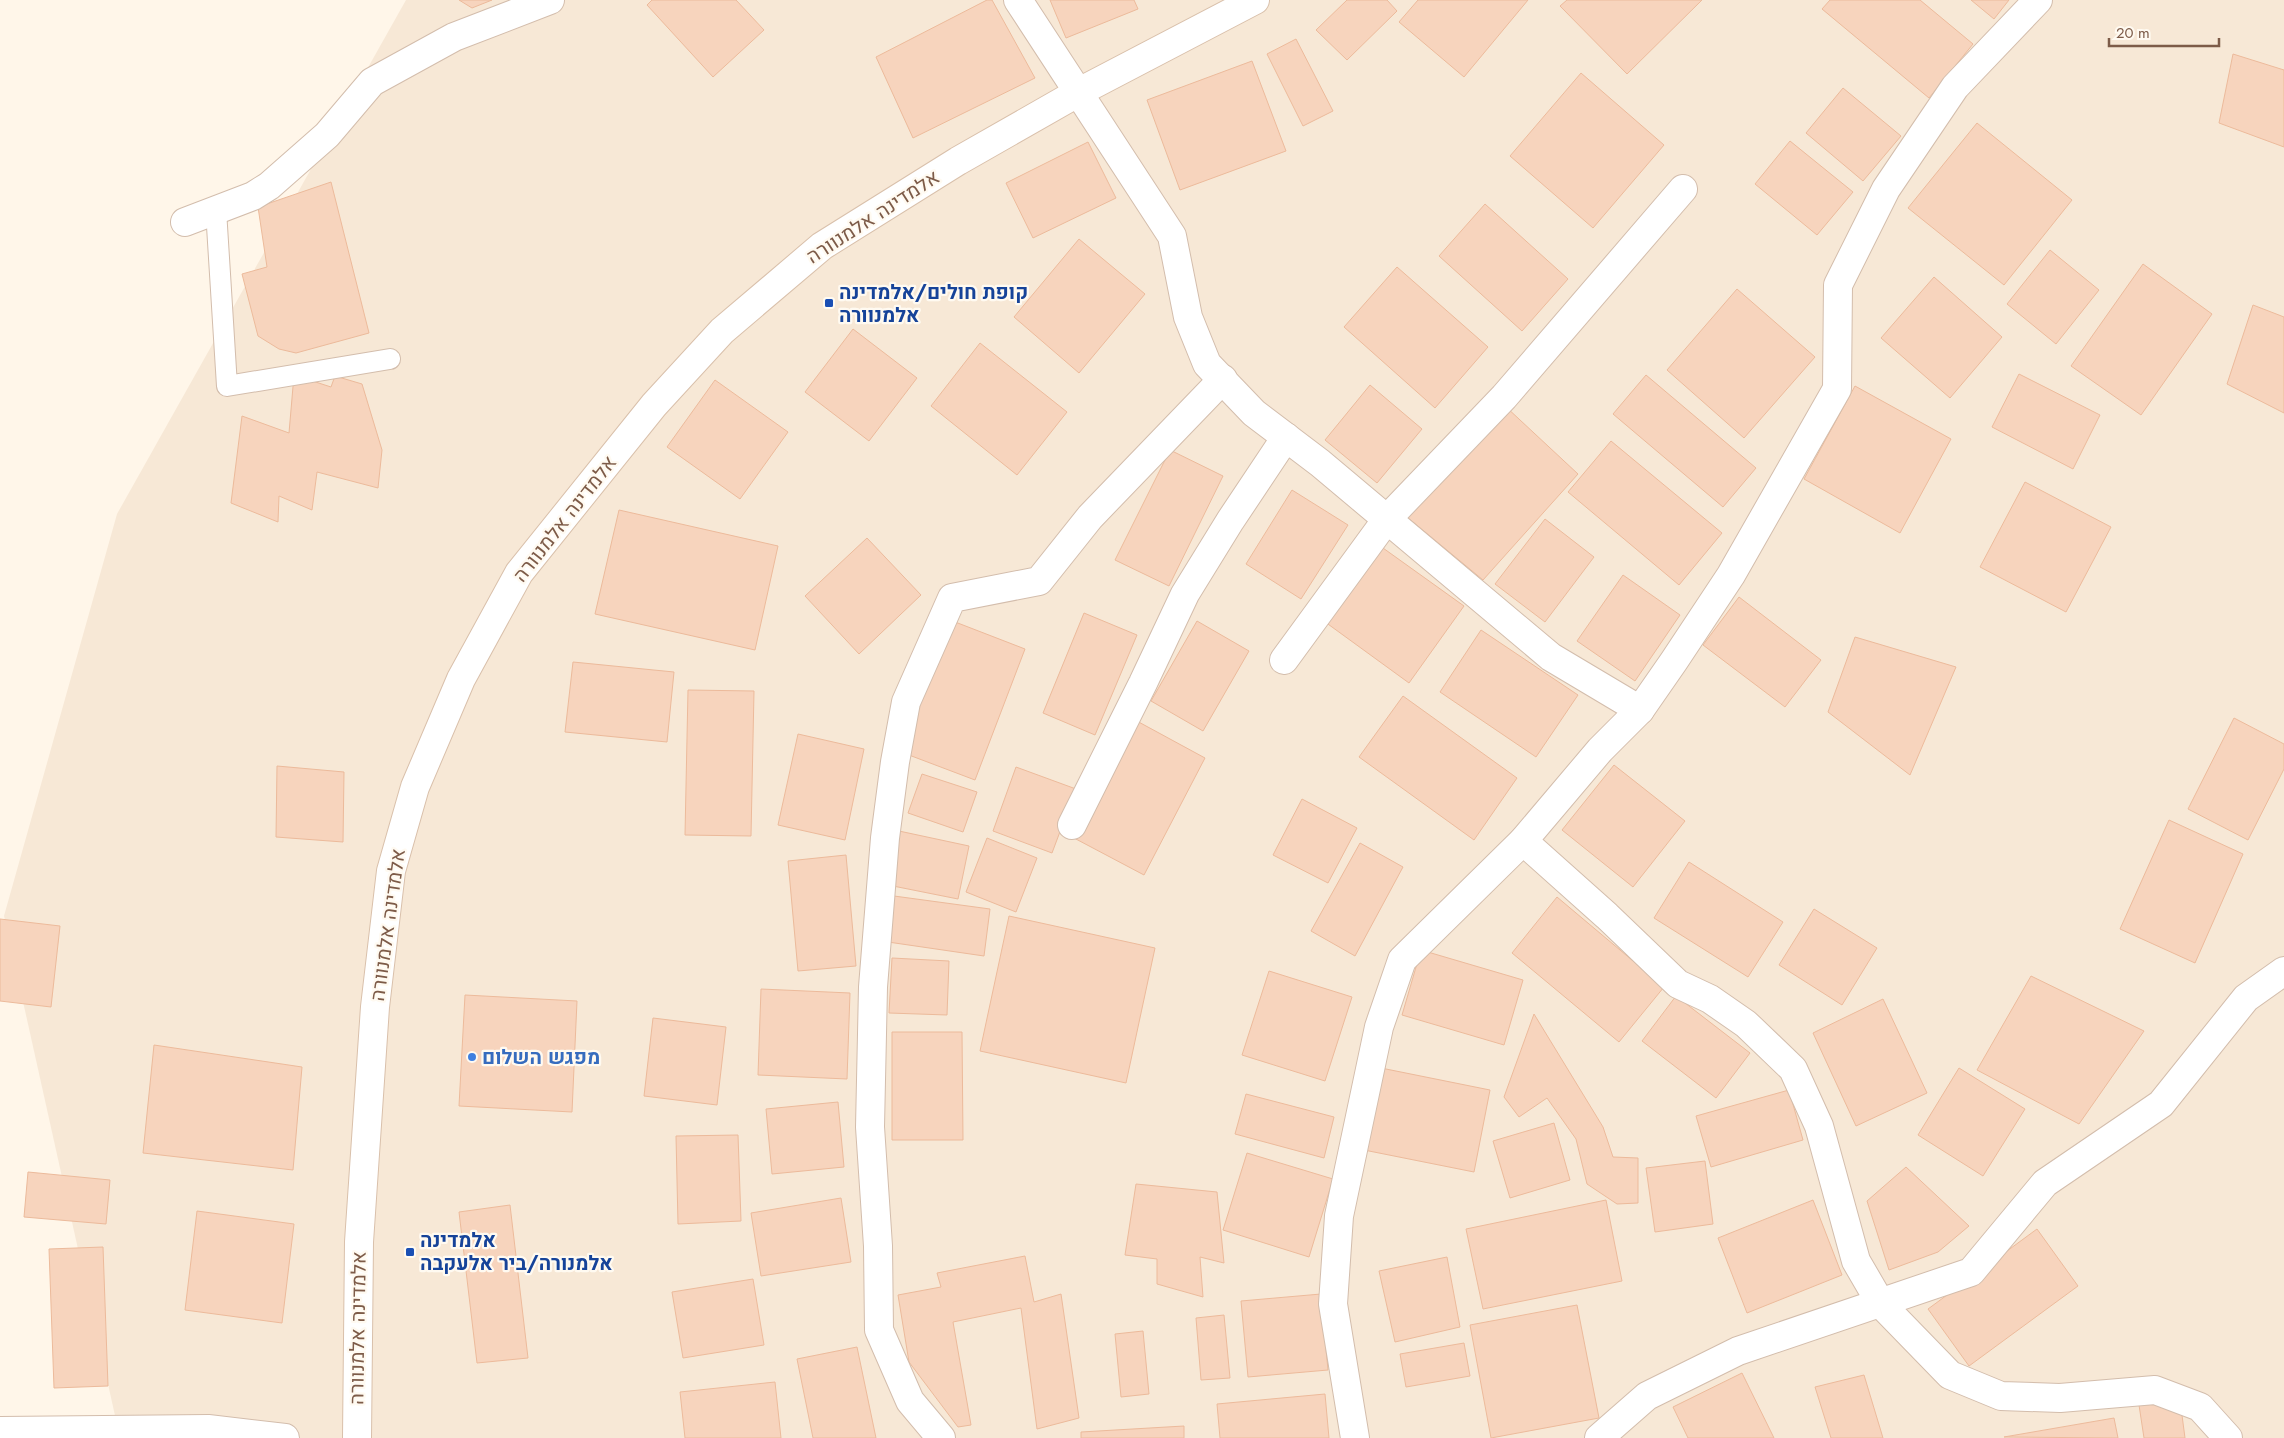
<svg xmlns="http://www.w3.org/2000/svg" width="2284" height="1438" font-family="Jost,Heebo,sans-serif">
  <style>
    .residential { fill: #f7e8d6 }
    .building { fill: #f7d4bd; stroke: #ecba9b }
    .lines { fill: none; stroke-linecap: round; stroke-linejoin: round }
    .lane-casing { stroke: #d3bdac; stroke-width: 22 }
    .street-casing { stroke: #d3bdac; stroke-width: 30 }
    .secondary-casing { stroke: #d9c0ab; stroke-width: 30 }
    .lane { stroke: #fff; stroke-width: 20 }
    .street { stroke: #fff; stroke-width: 28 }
    .secondary { stroke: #fff; stroke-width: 28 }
    .transit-dot { fill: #1a4fb4; stroke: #fffaf1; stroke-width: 2 }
    .shop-dot { fill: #3f7fe0; stroke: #fffaf1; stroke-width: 2 }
    .labels { text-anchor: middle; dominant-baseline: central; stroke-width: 4.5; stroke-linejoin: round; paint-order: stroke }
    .street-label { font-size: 20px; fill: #7d5b48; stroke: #fffaf1 }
    .transit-label { font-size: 20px; font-weight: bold; fill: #164399; stroke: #fffaf1; text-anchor: start }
    .shop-label { font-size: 20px; font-weight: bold; fill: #366cbe; stroke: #fffaf1; text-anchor: start }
  </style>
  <rect width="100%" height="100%" fill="#fff6e9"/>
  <path class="residential" d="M 406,0 L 2284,0 L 2284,1438 L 120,1438 L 4,916 L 117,514 Z"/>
  <g class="building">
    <path d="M 459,0 L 492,0 L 472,8 Z"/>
    <path d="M 652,0 L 736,0 L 764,30 L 713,77 L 647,5 Z"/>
    <path d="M 987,0 L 992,0 L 1035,78 L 913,138 L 876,57 Z"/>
    <path d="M 1050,0 L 1134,0 L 1138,9 L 1066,38 Z"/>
    <path d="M 1347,0 L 1387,0 L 1397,11 L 1347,60 L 1316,30 Z"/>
    <path d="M 1418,0 L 1528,0 L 1464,77 L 1399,22 Z"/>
    <path d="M 1567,0 L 1702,0 L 1627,74 L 1560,6 Z"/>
    <path d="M 1830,0 L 1920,0 L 1973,44 L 1929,98 L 1822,9 Z"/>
    <path d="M 1971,0 L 2009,0 L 1994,19 Z"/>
    <path d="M 1296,39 L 1333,111 L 1303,126 L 1267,54 Z"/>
    <path d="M 2233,54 L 2284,70 L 2284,147 L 2219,123 Z"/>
    <path d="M 1252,61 L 1286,151 L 1180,190 L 1147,100 Z"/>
    <path d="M 1581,73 L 1664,145 L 1593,228 L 1510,156 Z"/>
    <path d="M 1843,88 L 1901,136 L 1863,181 L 1806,133 Z"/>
    <path d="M 1977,123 L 2072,200 L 2004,285 L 1908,208 Z"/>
    <path d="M 1790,141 L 1853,192 L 1817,235 L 1755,184 Z"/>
    <path d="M 1088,142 L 1116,198 L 1033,238 L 1006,183 Z"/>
    <path d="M 331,182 L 369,333 L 296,353 L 279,349 L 258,336 L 242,274 L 267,267 L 258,207 Z"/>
    <path d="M 1485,204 L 1568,279 L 1522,331 L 1439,256 Z"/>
    <path d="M 1079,239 L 1145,294 L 1079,373 L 1014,317 Z"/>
    <path d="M 2050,250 L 2099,290 L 2056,344 L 2007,304 Z"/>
    <path d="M 2143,264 L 2212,314 L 2141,415 L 2071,366 Z"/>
    <path d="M 1397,267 L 1488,347 L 1435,408 L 1344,327 Z"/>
    <path d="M 1934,277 L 2002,337 L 1950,398 L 1881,338 Z"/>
    <path d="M 1737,289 L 1815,357 L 1744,438 L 1667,370 Z"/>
    <path d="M 2253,305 L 2284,317 L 2284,413 L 2227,384 Z"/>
    <path d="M 853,329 L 917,378 L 869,441 L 805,392 Z"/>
    <path d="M 980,343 L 1067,412 L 1017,475 L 931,406 Z"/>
    <path d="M 2019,374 L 2100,415 L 2073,469 L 1992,427 Z"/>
    <path d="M 294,375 L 331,387 L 335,376 L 362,384 L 382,450 L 378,488 L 317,472 L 312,510 L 279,496 L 278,522 L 231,503 L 242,416 L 289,433 Z"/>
    <path d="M 1646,375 L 1756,468 L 1723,507 L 1613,414 Z"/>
    <path d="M 715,380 L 788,432 L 740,499 L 667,447 Z"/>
    <path d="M 1370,385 L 1422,429 L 1377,483 L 1325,440 Z"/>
    <path d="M 1855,386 L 1951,439 L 1900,533 L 1804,479 Z"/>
    <path d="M 1505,406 L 1578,474 L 1483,580 L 1407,517 Z"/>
    <path d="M 1611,441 L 1722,533 L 1679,585 L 1568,492 Z"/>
    <path d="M 1170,450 L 1223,476 L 1169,586 L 1115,560 Z"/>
    <path d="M 2025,482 L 2111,527 L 2066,612 L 1980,567 Z"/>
    <path d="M 1292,490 L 1348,525 L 1301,599 L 1246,564 Z"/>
    <path d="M 619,510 L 778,546 L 755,650 L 595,614 Z"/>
    <path d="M 1545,519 L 1594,557 L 1545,622 L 1495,584 Z"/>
    <path d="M 867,538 L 921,595 L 859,654 L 805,596 Z"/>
    <path d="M 1376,543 L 1464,606 L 1409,683 L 1321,619 Z"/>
    <path d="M 1623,575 L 1680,615 L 1635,681 L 1577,641 Z"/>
    <path d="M 1739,597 L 1821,660 L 1785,707 L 1703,645 Z"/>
    <path d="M 1084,613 L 1137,635 L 1095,735 L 1043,713 Z"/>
    <path d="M 950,620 L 1025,649 L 975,780 L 901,752 Z"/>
    <path d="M 1197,621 L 1249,651 L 1203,731 L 1151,701 Z"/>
    <path d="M 1481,630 L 1578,695 L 1536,757 L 1440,692 Z"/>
    <path d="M 1855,637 L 1956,667 L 1910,775 L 1828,712 Z"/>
    <path d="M 573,662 L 674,672 L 667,742 L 565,732 Z"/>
    <path d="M 688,690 L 754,691 L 751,836 L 685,835 Z"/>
    <path d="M 1403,696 L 1517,778 L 1474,840 L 1359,757 Z"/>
    <path d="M 2234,718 L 2284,744 L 2284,769 L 2248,840 L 2188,809 Z"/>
    <path d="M 1135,720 L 1205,758 L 1144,875 L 1074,838 Z"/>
    <path d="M 798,734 L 864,749 L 845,840 L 778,825 Z"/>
    <path d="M 1614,765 L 1685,821 L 1633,887 L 1562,830 Z"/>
    <path d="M 277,766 L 344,772 L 343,842 L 276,837 Z"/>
    <path d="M 1016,767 L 1076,789 L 1052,853 L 993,831 Z"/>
    <path d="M 922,774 L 977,792 L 963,832 L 908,813 Z"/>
    <path d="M 1302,799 L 1357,828 L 1328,883 L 1273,855 Z"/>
    <path d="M 2169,820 L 2243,854 L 2195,963 L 2120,929 Z"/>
    <path d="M 899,831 L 969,846 L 958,899 L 888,885 Z"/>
    <path d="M 987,838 L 1037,858 L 1016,912 L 966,892 Z"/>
    <path d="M 1360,843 L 1403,867 L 1355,956 L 1311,931 Z"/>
    <path d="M 846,855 L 856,966 L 798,971 L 788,861 Z"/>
    <path d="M 1689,862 L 1783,922 L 1748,977 L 1654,918 Z"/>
    <path d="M 894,896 L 990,909 L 984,956 L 888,942 Z"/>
    <path d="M 1557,897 L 1664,987 L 1619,1042 L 1512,953 Z"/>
    <path d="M 1814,909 L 1877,948 L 1842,1005 L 1779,965 Z"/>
    <path d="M 1009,916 L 1155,948 L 1126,1083 L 980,1051 Z"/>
    <path d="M 0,919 L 60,926 L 51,1007 L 0,1001 Z"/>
    <path d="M 1421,950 L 1523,980 L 1504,1045 L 1402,1015 Z"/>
    <path d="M 892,958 L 949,961 L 947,1015 L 889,1013 Z"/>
    <path d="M 1269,971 L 1352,997 L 1325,1081 L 1242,1055 Z"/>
    <path d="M 2031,976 L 2144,1031 L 2079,1124 L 1977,1070 Z"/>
    <path d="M 761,989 L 850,993 L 847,1079 L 758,1075 Z"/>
    <path d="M 465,995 L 577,1001 L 572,1112 L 459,1106 Z"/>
    <path d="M 1676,996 L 1750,1053 L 1716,1098 L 1642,1041 Z"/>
    <path d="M 1883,999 L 1927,1093 L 1856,1126 L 1813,1033 Z"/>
    <path d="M 1534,1014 L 1603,1127 L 1613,1157 L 1638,1158 L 1638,1203 L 1617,1204 L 1587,1184 L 1576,1139 L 1547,1098 L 1519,1117 L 1504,1097 Z"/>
    <path d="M 653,1018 L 726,1027 L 717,1105 L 644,1096 Z"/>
    <path d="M 892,1032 L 962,1032 L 963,1140 L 892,1140 Z"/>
    <path d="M 154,1045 L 302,1067 L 293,1170 L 143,1153 Z"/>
    <path d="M 1381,1068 L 1490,1090 L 1474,1172 L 1364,1150 Z"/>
    <path d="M 1959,1068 L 2025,1109 L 1983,1176 L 1918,1135 Z"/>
    <path d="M 1789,1090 L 1803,1140 L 1711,1167 L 1696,1116 Z"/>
    <path d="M 1246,1094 L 1334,1117 L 1324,1158 L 1235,1134 Z"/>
    <path d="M 838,1102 L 844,1167 L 772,1174 L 766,1109 Z"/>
    <path d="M 1554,1123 L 1570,1180 L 1510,1198 L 1493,1141 Z"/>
    <path d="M 738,1135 L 741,1221 L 678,1224 L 676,1136 Z"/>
    <path d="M 1247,1153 L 1333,1179 L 1309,1257 L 1223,1230 Z"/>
    <path d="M 1705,1161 L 1713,1224 L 1655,1232 L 1646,1168 Z"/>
    <path d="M 1906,1167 L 1969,1226 L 1938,1252 L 1889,1270 L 1867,1201 Z"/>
    <path d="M 28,1172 L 110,1180 L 106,1224 L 24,1217 Z"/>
    <path d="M 1136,1184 L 1217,1192 L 1224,1263 L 1200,1257 L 1203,1297 L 1157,1284 L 1157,1259 L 1125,1255 Z"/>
    <path d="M 841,1198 L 851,1262 L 761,1276 L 751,1213 Z"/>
    <path d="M 1606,1200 L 1622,1281 L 1483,1309 L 1466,1229 Z"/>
    <path d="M 1813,1200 L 1842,1275 L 1747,1313 L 1718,1238 Z"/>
    <path d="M 510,1205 L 528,1358 L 477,1363 L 459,1212 Z"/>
    <path d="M 197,1211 L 294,1224 L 282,1323 L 185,1310 Z"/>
    <path d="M 2037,1229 L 2078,1286 L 1969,1366 L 1928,1309 Z"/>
    <path d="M 103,1247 L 108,1386 L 54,1388 L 49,1249 Z"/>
    <path d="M 1025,1256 L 1034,1302 L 1061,1294 L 1079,1418 L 1037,1429 L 1021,1308 L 953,1322 L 971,1425 L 958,1427 L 909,1362 L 898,1295 L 941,1287 L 937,1273 Z"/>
    <path d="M 1447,1257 L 1460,1327 L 1395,1342 L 1379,1271 Z"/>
    <path d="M 753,1279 L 764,1345 L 683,1358 L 672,1292 Z"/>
    <path d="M 1321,1294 L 1328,1370 L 1248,1377 L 1241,1301 Z"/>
    <path d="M 1577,1305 L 1599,1418 L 1491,1438 L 1470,1325 Z"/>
    <path d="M 1224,1315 L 1230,1378 L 1201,1380 L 1196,1318 Z"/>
    <path d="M 1143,1331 L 1149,1394 L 1121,1397 L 1115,1334 Z"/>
    <path d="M 1464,1343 L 1470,1376 L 1406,1387 L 1400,1354 Z"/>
    <path d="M 857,1347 L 876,1438 L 813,1438 L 797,1359 Z"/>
    <path d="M 1742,1373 L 1774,1438 L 1688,1438 L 1673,1407 Z"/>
    <path d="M 1864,1375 L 1883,1438 L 1831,1438 L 1815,1387 Z"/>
    <path d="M 775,1382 L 781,1438 L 685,1438 L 680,1392 Z"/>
    <path d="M 1325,1394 L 1329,1438 L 1220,1438 L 1217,1404 Z"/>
    <path d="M 2180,1400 L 2185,1438 L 2144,1438 L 2139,1405 Z"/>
    <path d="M 2114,1418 L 2118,1438 L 2004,1437 Z"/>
    <path d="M 1184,1426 L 1184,1438 L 1081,1438 L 1081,1432 Z"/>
  </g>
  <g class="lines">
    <g class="lane-casing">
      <path id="lane" d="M 216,210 L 227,386 L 390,359"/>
    </g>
    <g class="street-casing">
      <g id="street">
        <path d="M 1018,0 L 1172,236 L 1188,317 L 1207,364 L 1254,413 L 1320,463 L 1551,657 L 1640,710"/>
        <path d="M 185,222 L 253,196 L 269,186 L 327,135 L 372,82 L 454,37 L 550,0"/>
        <path d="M 1284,660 L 1387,519 L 1504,397 L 1683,189"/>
        <path d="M 1072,825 L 1143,683 L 1185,594 L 1230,521 L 1286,437"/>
        <path d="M 1523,841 L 1607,916 L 1678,984 L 1710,999 L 1746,1024 L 1793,1069 L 1819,1126 L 1856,1261 L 1881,1304 L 1950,1375 L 2001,1396 L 2060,1398 L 2155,1390 L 2200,1407 L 2228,1438"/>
        <path d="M 0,1431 L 208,1429 L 285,1438"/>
        <path d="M 941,1438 L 910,1401 L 879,1330 L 878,1246 L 870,1127 L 873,987 L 885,838 L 895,762 L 906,702 L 952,598 L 1039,581 L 1090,517 L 1223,379"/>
        <path d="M 1355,1438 L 1333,1304 L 1339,1216 L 1379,1027 L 1402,960 L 1523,841 L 1600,750 L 1640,710 L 1674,661 L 1731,575 L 1837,389 L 1838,285 L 1886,189 L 1955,87 L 2038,0"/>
        <path d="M 1599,1438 L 1647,1396 L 1738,1351 L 1971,1272 L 2045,1183 L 2161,1104 L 2246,998 L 2284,971"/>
      </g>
    </g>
    <g class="secondary-casing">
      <path id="secondary" d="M 357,1438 L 359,1242 L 375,1007 L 391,871 L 415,787 L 461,679 L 519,573 L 654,405 L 722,331 L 822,246 L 958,161 L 1079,92 L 1255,0"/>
    </g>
    <use href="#lane" class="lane"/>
    <use href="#street" class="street"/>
    <use href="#secondary" class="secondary"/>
  </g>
  <g class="transit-dot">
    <rect x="824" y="298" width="10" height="10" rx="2.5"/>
    <rect x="405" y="1247" width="10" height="10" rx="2.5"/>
  </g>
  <circle class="shop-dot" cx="472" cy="1057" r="5"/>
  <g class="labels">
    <g class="street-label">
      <text transform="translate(873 217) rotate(-33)">אלמדינה אלמנוורה</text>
      <text transform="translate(565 519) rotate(-52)">אלמדינה אלמנוורה</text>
      <text transform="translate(388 925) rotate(-82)">אלמדינה אלמנוורה</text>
      <text transform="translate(358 1328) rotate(-89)">אלמדינה אלמנוורה</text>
    </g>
    <g class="transit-label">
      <text x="839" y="292">קופת חולים/אלמדינה<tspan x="839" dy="23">אלמנוורה</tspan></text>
      <text x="420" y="1240">אלמדינה<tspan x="420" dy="23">אלמנורה/ביר אלעקבה</tspan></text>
    </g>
    <g class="shop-label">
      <text x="482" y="1057">מפגש השלום</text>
    </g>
  </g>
  <path d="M2109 38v8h110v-8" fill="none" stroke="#7d5b48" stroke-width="2.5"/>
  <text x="2116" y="38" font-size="15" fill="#7d5b48" stroke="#fffaf1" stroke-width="4" paint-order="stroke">20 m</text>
</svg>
